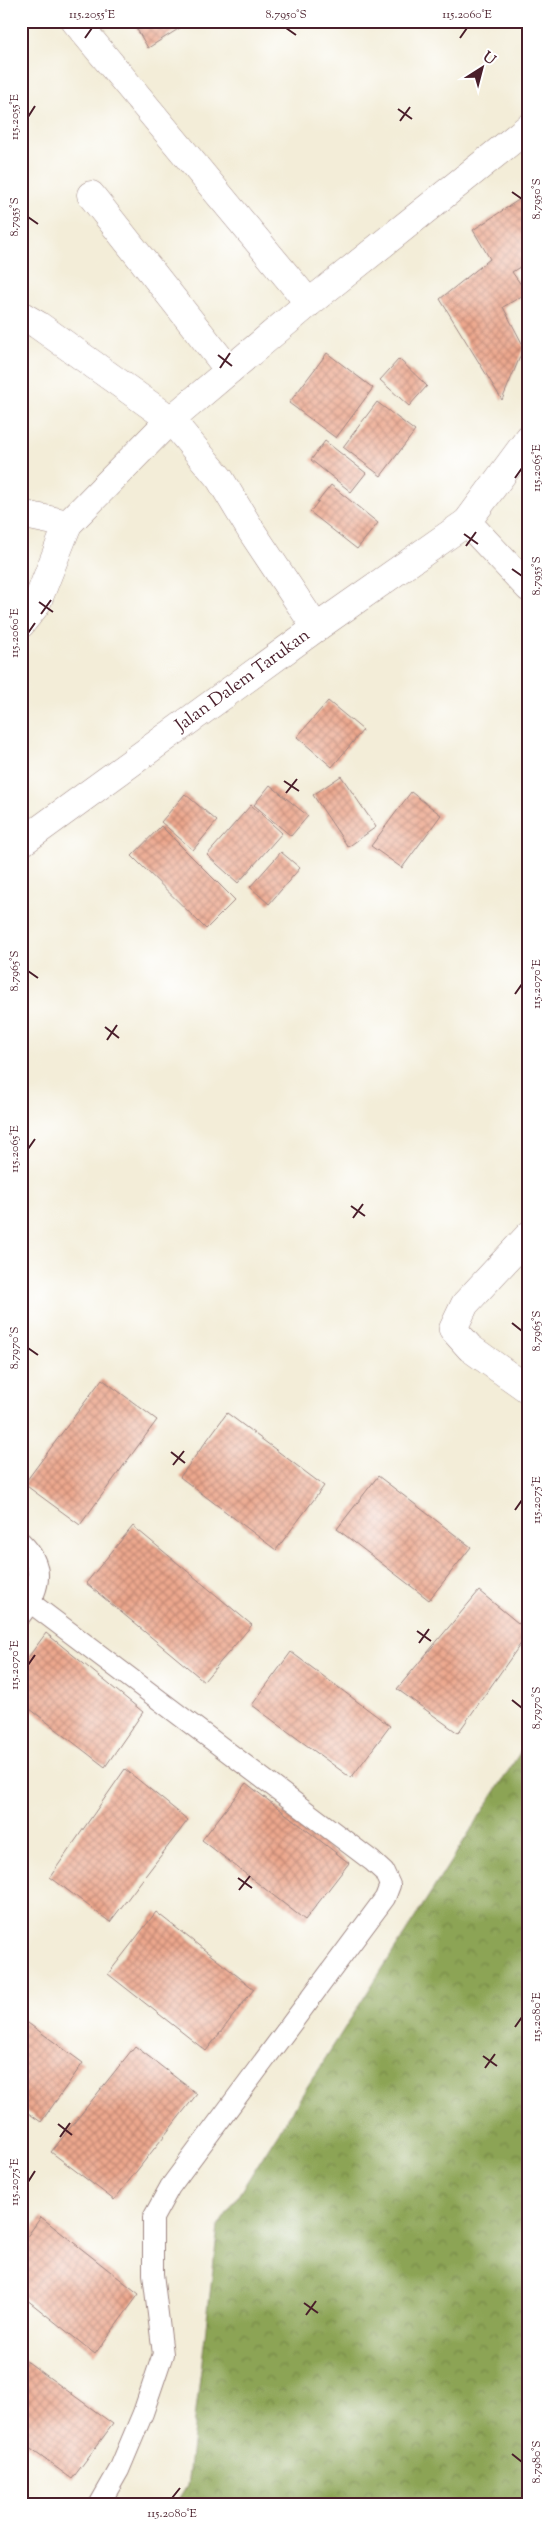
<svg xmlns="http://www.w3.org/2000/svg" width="550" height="2526" font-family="'Sorts Mill Goudy',serif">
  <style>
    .forest { fill: url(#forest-crowns); stroke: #6b6240 }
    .building { fill: url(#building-cross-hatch) }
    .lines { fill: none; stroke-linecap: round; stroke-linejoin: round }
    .lane-casing { stroke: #9e8682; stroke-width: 22 }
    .street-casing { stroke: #9e8682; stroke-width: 29 }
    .lane { stroke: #fff; stroke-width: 20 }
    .street { stroke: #fff; stroke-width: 28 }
    .ticks { fill: none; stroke: #4a1f2b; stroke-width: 2 }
    .labels { text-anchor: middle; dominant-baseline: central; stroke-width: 5; stroke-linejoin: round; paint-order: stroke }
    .street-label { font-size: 18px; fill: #4a1f2b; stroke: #fff }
    .neatline { fill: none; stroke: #4a1f2b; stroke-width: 2 }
    .ticks-label { font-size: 12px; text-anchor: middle; fill: #4a1f2b }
  </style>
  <defs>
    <pattern id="forest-crowns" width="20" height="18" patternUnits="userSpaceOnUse" patternTransform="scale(1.25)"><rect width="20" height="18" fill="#8ca455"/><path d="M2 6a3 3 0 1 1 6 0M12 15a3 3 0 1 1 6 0" fill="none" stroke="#748547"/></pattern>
    <pattern id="building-cross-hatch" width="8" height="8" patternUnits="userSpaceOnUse" patternTransform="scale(1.25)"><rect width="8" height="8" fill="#eca78d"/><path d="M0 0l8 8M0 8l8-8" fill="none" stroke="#c18773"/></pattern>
  </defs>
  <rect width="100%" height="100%" fill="#fff"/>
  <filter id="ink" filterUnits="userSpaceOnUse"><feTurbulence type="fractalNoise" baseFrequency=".02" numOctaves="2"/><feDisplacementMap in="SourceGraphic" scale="10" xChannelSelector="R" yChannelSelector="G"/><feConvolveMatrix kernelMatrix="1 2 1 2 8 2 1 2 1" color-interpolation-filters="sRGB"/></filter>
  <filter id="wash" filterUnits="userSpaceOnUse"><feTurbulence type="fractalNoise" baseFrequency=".0096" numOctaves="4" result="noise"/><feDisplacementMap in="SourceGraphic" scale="20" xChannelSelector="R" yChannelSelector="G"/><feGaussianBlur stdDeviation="1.12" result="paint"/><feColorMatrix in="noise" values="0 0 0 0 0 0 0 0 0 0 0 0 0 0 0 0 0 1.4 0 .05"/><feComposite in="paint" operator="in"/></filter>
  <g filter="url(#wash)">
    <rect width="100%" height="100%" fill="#f3edd8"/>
    <path class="forest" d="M 529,1750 L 529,2505 L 175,2505 L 187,2486 L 218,2227 L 521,1751 Z"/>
    <g id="blocks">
      <g class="building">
        <path d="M 132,21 L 191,21 L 148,48 Z"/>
        <path d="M 529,193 L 529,261 L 512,272 L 527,293 L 503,307 L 524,347 L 502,400 L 440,299 L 490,259 L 473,230 Z"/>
        <path d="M 327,353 L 373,388 L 336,438 L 289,403 Z"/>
        <path d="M 399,359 L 427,386 L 409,406 L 380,380 Z"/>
        <path d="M 377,402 L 415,431 L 381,476 L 343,447 Z"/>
        <path d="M 325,441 L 366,473 L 351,492 L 311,460 Z"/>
        <path d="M 331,485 L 378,523 L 357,549 L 310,512 Z"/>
        <path d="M 328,701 L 363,730 L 332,767 L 297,737 Z"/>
        <path d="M 341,776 L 376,827 L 348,847 L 313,795 Z"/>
        <path d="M 270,785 L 308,816 L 291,836 L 254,805 Z"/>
        <path d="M 411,792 L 441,815 L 402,868 L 371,846 Z"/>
        <path d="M 185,794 L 217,821 L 193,850 L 161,822 Z"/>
        <path d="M 251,805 L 282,833 L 238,883 L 207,855 Z"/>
        <path d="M 161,826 L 235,900 L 206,929 L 132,856 Z"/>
        <path d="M 281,852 L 300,868 L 269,904 L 250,887 Z"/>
        <path d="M 102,1379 L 157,1420 L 80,1525 L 24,1484 Z"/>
        <path d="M 227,1413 L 324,1486 L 276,1550 L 180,1477 Z"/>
        <path d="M 378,1476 L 471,1547 L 429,1600 L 337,1529 Z"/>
        <path d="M 133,1526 L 252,1625 L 204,1681 L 86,1583 Z"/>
        <path d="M 479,1591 L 529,1632 L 458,1733 L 397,1689 Z"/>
        <path d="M 46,1633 L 143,1712 L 105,1767 L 21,1702 L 21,1667 Z"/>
        <path d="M 291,1652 L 390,1726 L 351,1778 L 252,1705 Z"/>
        <path d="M 125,1769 L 188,1820 L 110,1922 L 50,1877 Z"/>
        <path d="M 246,1783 L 349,1863 L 305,1920 L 202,1840 Z"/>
        <path d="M 156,1912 L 254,1989 L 206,2051 L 108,1974 Z"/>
        <path d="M 21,2018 L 83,2063 L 41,2122 L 21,2108 Z"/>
        <path d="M 135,2046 L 197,2094 L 114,2200 L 51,2152 Z"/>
        <path d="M 41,2217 L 139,2294 L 95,2354 L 21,2295 L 21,2245 Z"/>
        <path d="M 21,2357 L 113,2424 L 72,2479 L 21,2442 Z"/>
      </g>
    </g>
  </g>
  <g filter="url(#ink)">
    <use href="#blocks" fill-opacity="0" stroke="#9e8682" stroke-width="1"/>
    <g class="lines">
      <g class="lane-casing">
        <g id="lane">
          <path d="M 21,1542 C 46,1566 42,1589 21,1615"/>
          <path d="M 31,1603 L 372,1861 L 384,1872 L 390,1885 L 385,1898 L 170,2187 L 153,2218 L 153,2274 L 163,2354 L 143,2413 L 119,2470 L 99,2505"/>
        </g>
      </g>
      <g class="street-casing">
        <g id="street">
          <path d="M 75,21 L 309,303"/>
          <path d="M 91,195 L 229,370"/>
          <path d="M 21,315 L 38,325 L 171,420 L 220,479 L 252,532 L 316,628"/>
          <path d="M 21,514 L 68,524 L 166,424 L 309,303 L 529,127"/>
          <path d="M 467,522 L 529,588"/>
          <path d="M 21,624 L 36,605 L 68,524"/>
          <path id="s1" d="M 21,843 L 316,628 L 467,522 L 529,438"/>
          <path d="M 529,1235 L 465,1304 L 453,1329 L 470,1348 L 529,1390"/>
        </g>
      </g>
      <use href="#lane" class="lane"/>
      <use href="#street" class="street"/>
    </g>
  </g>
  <path class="ticks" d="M 286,28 L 296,35M 85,38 L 92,28M 460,38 L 467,28M 398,109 L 412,119M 28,117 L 35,106M 400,121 L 410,107M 512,192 L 522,199M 28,217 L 38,224M 218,355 L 232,366M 220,368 L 230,353M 515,478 L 522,468M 464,534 L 478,544M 466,546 L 476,532M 512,569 L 522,576M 39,602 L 53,612M 41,614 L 51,600M 28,633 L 35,623M 284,781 L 299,791M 286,793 L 297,779M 28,971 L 38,978M 515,994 L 522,984M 105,1027 L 119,1038M 107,1040 L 117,1025M 28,1149 L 35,1139M 351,1206 L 365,1216M 353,1218 L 363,1204M 512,1323 L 522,1331M 28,1348 L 38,1355M 171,1452 L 185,1463M 173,1465 L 184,1451M 515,1510 L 522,1500M 417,1631 L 431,1641M 419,1643 L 429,1629M 28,1665 L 35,1655M 512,1700 L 522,1708M 238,1878 L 252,1888M 239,1890 L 250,1876M 515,2027 L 522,2017M 483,2056 L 497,2066M 485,2068 L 495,2054M 58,2124 L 72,2135M 60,2137 L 70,2123M 28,2182 L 35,2171M 304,2303 L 318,2313M 306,2315 L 316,2301M 512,2454 L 522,2462M 172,2498 L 180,2488"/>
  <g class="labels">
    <g class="street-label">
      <text stroke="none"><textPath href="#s1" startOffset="275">Jalan Dalem Tarukan</textPath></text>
    </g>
  </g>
  <rect width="550" height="2526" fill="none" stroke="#fff" stroke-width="55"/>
  <g transform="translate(482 68) rotate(36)" stroke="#ffffff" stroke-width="4" paint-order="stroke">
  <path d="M0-4L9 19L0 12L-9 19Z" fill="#4a1f2b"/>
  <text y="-8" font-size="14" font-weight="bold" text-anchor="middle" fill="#4a1f2b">U</text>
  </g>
  <rect x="28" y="28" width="494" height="2470" class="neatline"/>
  <g class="ticks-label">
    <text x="92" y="18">115.2055°E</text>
    <text x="286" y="18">8.7950°S</text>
    <text x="467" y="18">115.2060°E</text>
    <text transform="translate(14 117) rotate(-90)" y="4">115.2055°E</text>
    <text transform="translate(536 199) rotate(-90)" y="4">8.7950°S</text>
    <text transform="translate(14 217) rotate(-90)" y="4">8.7955°S</text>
    <text transform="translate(536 468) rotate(-90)" y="4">115.2065°E</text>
    <text transform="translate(536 576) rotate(-90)" y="4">8.7955°S</text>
    <text transform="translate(14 633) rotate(-90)" y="4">115.2060°E</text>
    <text transform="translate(14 971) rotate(-90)" y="4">8.7965°S</text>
    <text transform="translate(536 984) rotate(-90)" y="4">115.2070°E</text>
    <text transform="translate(14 1149) rotate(-90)" y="4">115.2065°E</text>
    <text transform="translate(536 1331) rotate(-90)" y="4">8.7965°S</text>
    <text transform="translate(14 1348) rotate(-90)" y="4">8.7970°S</text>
    <text transform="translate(536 1500) rotate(-90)" y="4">115.2075°E</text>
    <text transform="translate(14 1665) rotate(-90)" y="4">115.2070°E</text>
    <text transform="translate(536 1708) rotate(-90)" y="4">8.7970°S</text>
    <text transform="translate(536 2017) rotate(-90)" y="4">115.2080°E</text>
    <text transform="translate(14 2182) rotate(-90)" y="4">115.2075°E</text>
    <text transform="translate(536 2462) rotate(-90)" y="4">8.7980°S</text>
    <text x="172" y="2517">115.2080°E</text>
  </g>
</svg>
